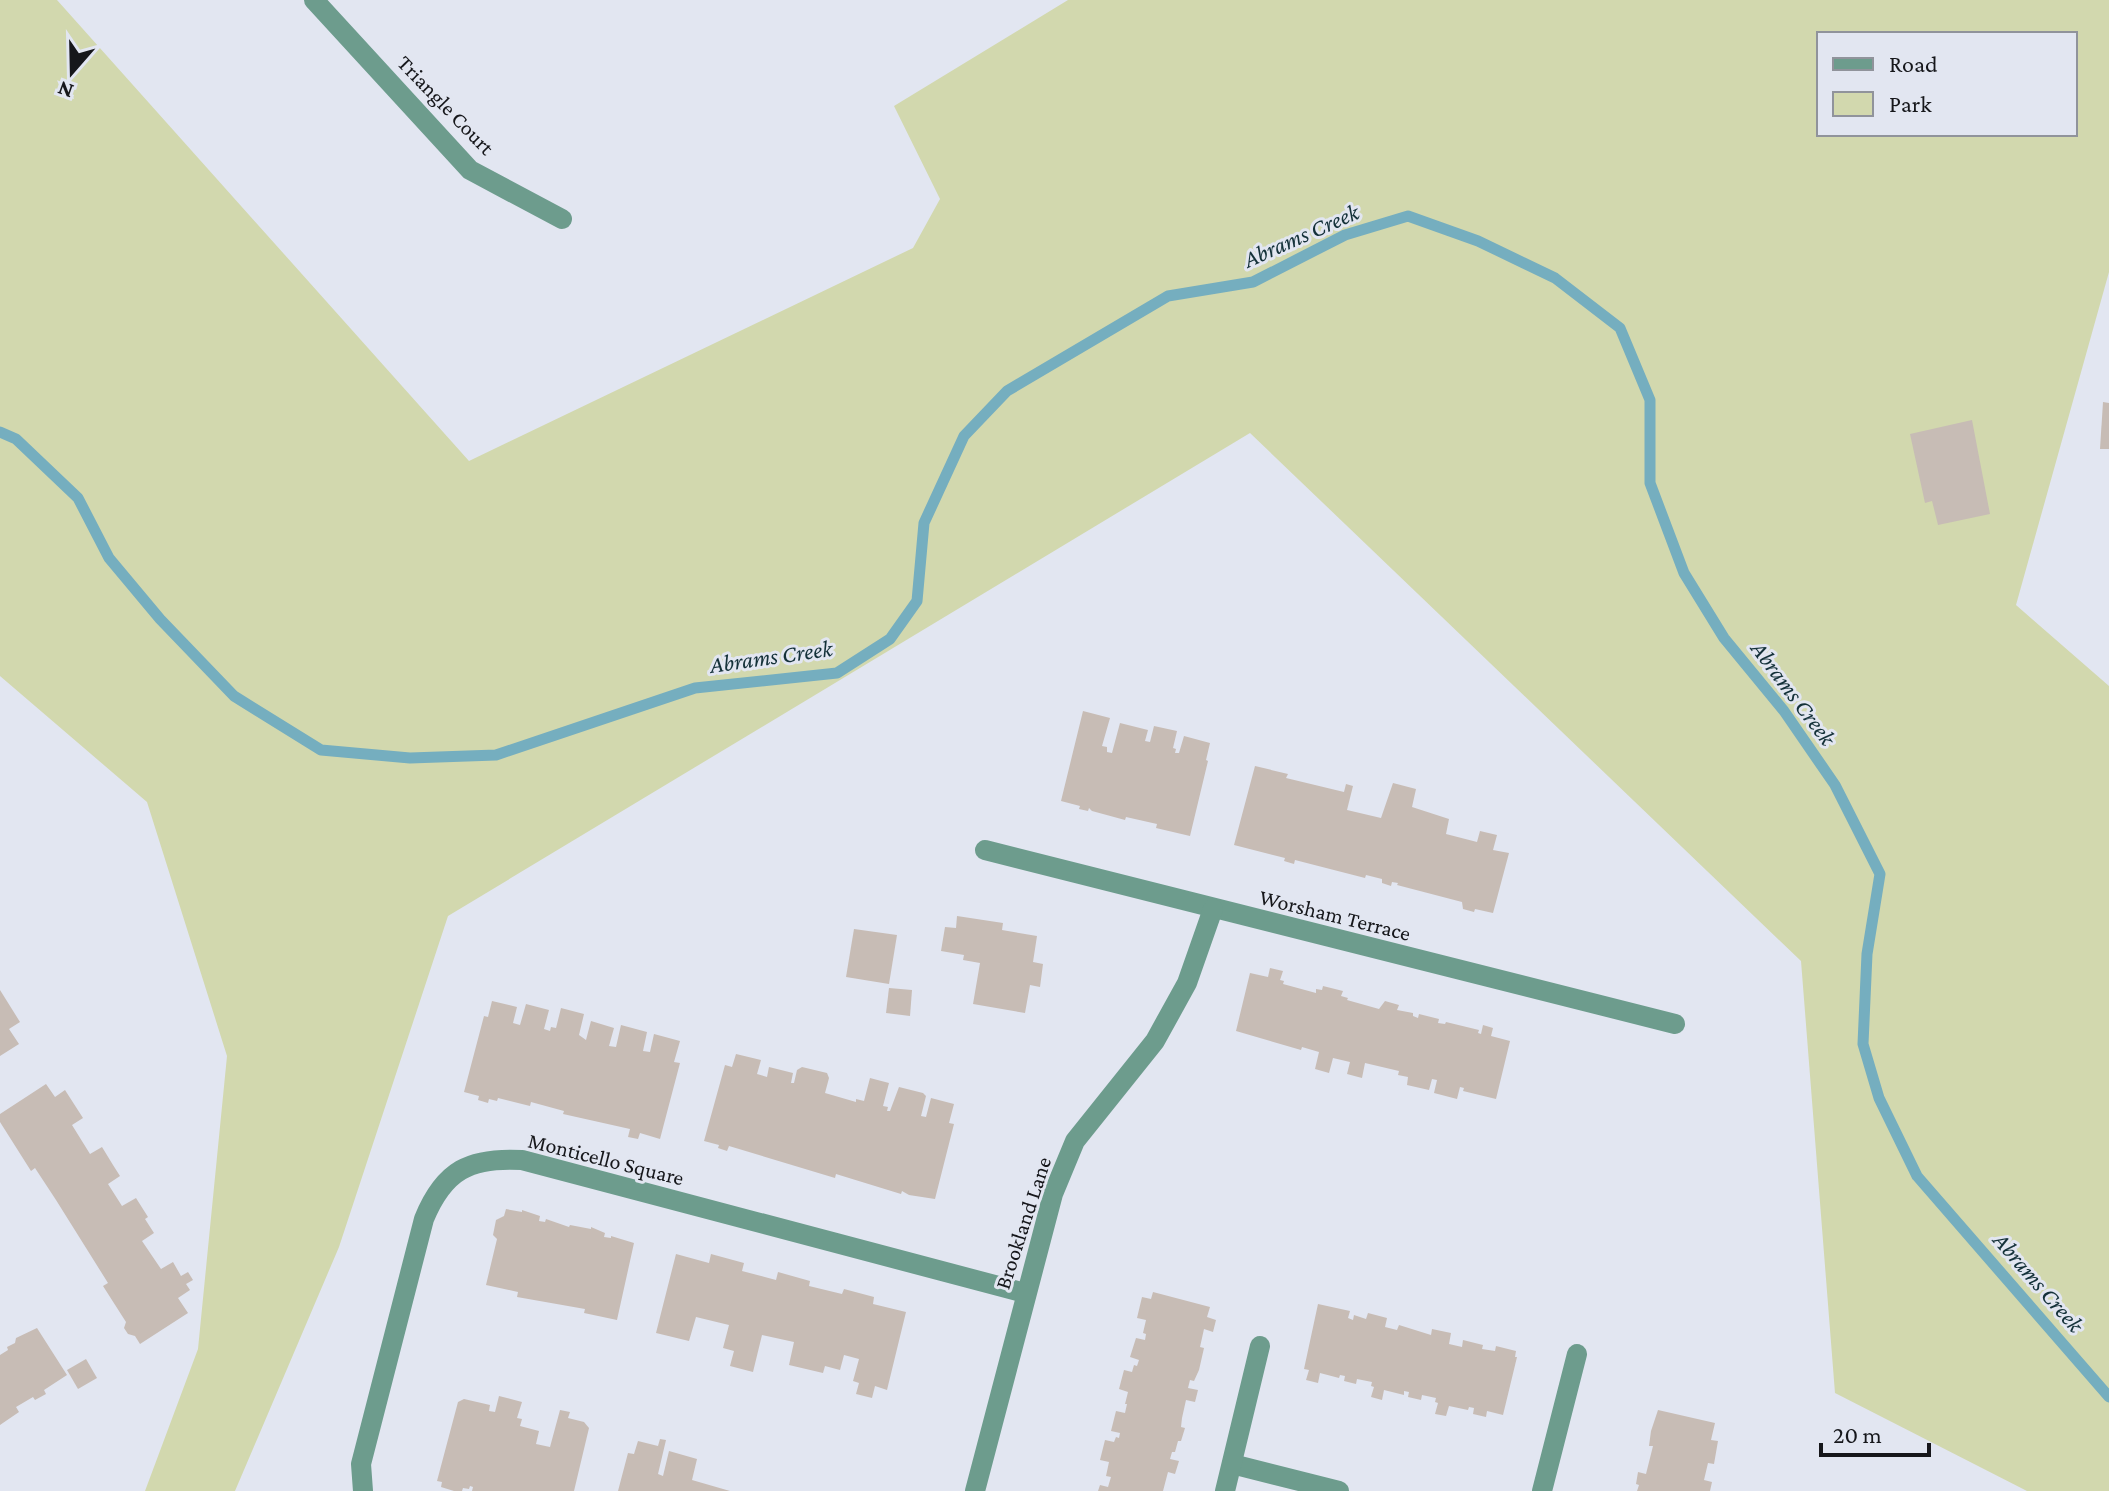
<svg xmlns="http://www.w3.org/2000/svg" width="2109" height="1491" font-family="'Crimson Pro',serif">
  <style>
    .green { fill: #d2d8ae; fill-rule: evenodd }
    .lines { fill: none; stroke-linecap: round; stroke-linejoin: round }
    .stream { stroke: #75aebf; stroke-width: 11 }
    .building { fill: #c7bcb5 }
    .minor { stroke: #6d9c8d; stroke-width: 20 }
    .labels { text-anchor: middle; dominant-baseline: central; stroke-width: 6; stroke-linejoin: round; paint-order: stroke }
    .street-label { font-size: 22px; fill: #16171b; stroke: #e2e6f1 }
    .water-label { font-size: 24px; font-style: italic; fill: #143139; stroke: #e2e6f1 }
  </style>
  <rect width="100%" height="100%" fill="#e2e6f1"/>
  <path class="green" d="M 0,0 L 57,0 L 469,461 L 913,248 L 940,199 L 894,106 L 1068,0 L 2109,0 L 2109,272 L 2016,605 L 2109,686 L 2109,1491 L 2027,1491 L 1835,1393 L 1801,961 L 1250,433 L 448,916 L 339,1247 L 235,1491 L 145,1491 L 198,1349 L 227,1056 L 147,802 L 0,676 ZM 1819,34 L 2075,34 L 2075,134 L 1819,134 Z"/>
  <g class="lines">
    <path class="stream" d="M 0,432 L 16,439 L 78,498 L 109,558 L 160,619 L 234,696 L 321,750 L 410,758 L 496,755 L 695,688 L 837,673 L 890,639 L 917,601 L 924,523 L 964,436 L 1007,391 L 1168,296 L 1253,282 L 1345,235 L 1408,216 L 1478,241 L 1555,278 L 1620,328 L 1650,400 L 1650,483 L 1684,573 L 1724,638 L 1784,711 L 1835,785 L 1880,874 L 1867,954 L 1863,1044 L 1879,1098 L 1917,1176 L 2109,1397"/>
  </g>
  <g class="building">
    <path d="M 2103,402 L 2109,403 L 2109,449 L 2100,449 Z"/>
    <path d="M 1972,420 L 1990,514 L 1938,525 L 1932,501 L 1925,503 L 1910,434 Z"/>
    <path d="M 1083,711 L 1110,718 L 1102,746 L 1107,747 L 1107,752 L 1112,753 L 1120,723 L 1148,730 L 1145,741 L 1150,742 L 1154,726 L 1177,731 L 1173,748 L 1176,749 L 1175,753 L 1179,753 L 1184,736 L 1210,743 L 1206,760 L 1208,761 L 1190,836 L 1156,828 L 1157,824 L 1126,817 L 1125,820 L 1092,811 L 1089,808 L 1088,811 L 1079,809 L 1080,806 L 1061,801 Z"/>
    <path d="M 1255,766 L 1288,774 L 1286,778 L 1344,792 L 1346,784 L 1353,786 L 1347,810 L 1381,818 L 1393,783 L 1416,789 L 1412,807 L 1449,819 L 1446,834 L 1477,842 L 1480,831 L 1497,835 L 1493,850 L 1509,853 L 1493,913 L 1475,909 L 1474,912 L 1463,909 L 1462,902 L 1397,885 L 1398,883 L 1392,882 L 1391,886 L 1382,883 L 1382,879 L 1366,875 L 1365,878 L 1295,860 L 1294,864 L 1284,861 L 1285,858 L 1234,845 Z"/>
    <path d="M 957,916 L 1003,923 L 1002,930 L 1037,936 L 1033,962 L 1043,964 L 1040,987 L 1030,985 L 1025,1013 L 973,1004 L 980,963 L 963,960 L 964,955 L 941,951 L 945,927 L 956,928 Z"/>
    <path d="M 854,929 L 897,935 L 889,984 L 846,977 Z"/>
    <path d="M 1270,968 L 1283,971 L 1280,980 L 1284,981 L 1283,984 L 1316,993 L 1316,989 L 1322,990 L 1323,986 L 1343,991 L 1341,996 L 1348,998 L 1347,1000 L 1379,1009 L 1385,1001 L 1399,1005 L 1397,1010 L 1413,1013 L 1413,1016 L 1418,1018 L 1419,1014 L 1439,1019 L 1438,1023 L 1445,1024 L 1446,1022 L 1479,1030 L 1478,1033 L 1481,1034 L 1483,1025 L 1493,1028 L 1491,1036 L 1510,1041 L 1496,1099 L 1463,1091 L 1464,1088 L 1460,1087 L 1457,1099 L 1434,1093 L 1437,1080 L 1432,1079 L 1429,1090 L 1407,1085 L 1408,1077 L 1398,1075 L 1399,1071 L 1365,1063 L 1362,1078 L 1347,1074 L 1350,1062 L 1333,1058 L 1329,1073 L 1315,1069 L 1319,1052 L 1302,1047 L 1301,1050 L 1236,1031 L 1250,973 L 1268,977 Z"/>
    <path d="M 889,988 L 912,990 L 910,1016 L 886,1013 Z"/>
    <path d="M 0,990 L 20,1022 L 9,1029 L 19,1044 L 0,1056 Z"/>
    <path d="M 492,1001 L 517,1007 L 513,1023 L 520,1025 L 526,1004 L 549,1010 L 544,1029 L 550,1031 L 551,1027 L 556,1028 L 561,1008 L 584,1014 L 579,1035 L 586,1040 L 591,1021 L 614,1028 L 609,1046 L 616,1047 L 621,1025 L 647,1032 L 643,1051 L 650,1052 L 654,1034 L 680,1041 L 674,1062 L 680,1063 L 660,1139 L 640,1133 L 638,1139 L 628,1137 L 630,1129 L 563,1114 L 564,1111 L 531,1102 L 530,1106 L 498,1098 L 497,1101 L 489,1099 L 488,1103 L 478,1100 L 479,1096 L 464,1092 L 484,1016 L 488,1017 Z"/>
    <path d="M 736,1054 L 761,1060 L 757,1074 L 767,1077 L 769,1067 L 793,1073 L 791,1083 L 794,1083 L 797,1070 L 802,1067 L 827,1073 L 829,1078 L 825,1093 L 856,1102 L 856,1099 L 864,1101 L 870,1078 L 889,1083 L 883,1106 L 888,1107 L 887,1111 L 890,1111 L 899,1087 L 923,1093 L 926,1096 L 921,1116 L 926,1117 L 931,1098 L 954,1104 L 949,1123 L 954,1124 L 935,1199 L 909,1195 L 902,1191 L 901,1194 L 836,1174 L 835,1178 L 729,1146 L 727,1151 L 718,1148 L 719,1145 L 704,1141 L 725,1065 L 732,1067 Z"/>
    <path d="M 46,1084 L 55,1097 L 65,1090 L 83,1118 L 72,1125 L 90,1154 L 102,1147 L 113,1165 L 120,1176 L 108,1184 L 122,1206 L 136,1198 L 148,1217 L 145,1219 L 154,1233 L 142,1241 L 161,1269 L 173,1262 L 181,1276 L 188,1272 L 193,1280 L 186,1284 L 190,1290 L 178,1298 L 188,1313 L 140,1344 L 135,1336 L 128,1334 L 124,1328 L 126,1322 L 103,1286 L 108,1283 L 56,1200 L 35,1168 L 31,1171 L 0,1122 L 0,1114 Z"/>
    <path d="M 506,1209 L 522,1212 L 522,1210 L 540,1216 L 539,1221 L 545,1222 L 546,1219 L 569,1227 L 570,1225 L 591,1229 L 591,1227 L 605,1233 L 604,1237 L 611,1238 L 611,1236 L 634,1243 L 617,1320 L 584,1313 L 585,1309 L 517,1297 L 518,1292 L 486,1285 L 497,1239 L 493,1235 L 496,1220 L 504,1216 Z"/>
    <path d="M 676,1254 L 709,1263 L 711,1254 L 744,1263 L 742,1271 L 776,1280 L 778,1272 L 810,1281 L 809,1286 L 842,1294 L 844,1289 L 874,1297 L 873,1304 L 906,1312 L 887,1390 L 875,1386 L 872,1398 L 856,1394 L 859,1383 L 853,1381 L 859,1359 L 844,1355 L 840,1370 L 825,1366 L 823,1373 L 789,1365 L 794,1342 L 762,1335 L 753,1372 L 730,1366 L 734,1351 L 723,1348 L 729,1325 L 696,1317 L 689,1341 L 656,1333 Z"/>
    <path d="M 1153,1292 L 1210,1307 L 1207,1317 L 1216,1320 L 1213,1332 L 1204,1329 L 1200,1347 L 1204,1348 L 1199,1370 L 1194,1381 L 1190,1380 L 1188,1388 L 1198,1390 L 1195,1402 L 1186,1400 L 1182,1418 L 1181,1427 L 1185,1428 L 1181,1441 L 1178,1441 L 1175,1452 L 1172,1452 L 1170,1459 L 1179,1461 L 1175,1474 L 1168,1472 L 1163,1491 L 1098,1491 L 1100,1485 L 1108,1487 L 1111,1477 L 1106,1476 L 1109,1462 L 1100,1460 L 1105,1440 L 1114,1442 L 1116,1437 L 1119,1438 L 1120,1433 L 1111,1431 L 1116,1411 L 1125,1413 L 1127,1404 L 1125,1404 L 1128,1392 L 1119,1389 L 1124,1370 L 1132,1372 L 1134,1365 L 1137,1366 L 1139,1360 L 1130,1357 L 1136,1338 L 1145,1340 L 1146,1334 L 1143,1333 L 1146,1320 L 1137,1318 L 1142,1297 L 1151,1299 Z"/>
    <path d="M 1318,1304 L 1350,1311 L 1348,1318 L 1353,1320 L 1354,1315 L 1366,1319 L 1368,1313 L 1387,1318 L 1385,1327 L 1397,1330 L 1399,1325 L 1431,1335 L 1432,1329 L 1451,1333 L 1449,1344 L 1462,1347 L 1463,1340 L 1483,1345 L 1482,1349 L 1495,1351 L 1496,1346 L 1516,1351 L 1515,1357 L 1517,1357 L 1503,1415 L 1487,1411 L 1486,1417 L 1473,1414 L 1474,1408 L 1469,1407 L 1468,1410 L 1449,1406 L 1446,1416 L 1435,1414 L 1438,1403 L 1435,1402 L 1436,1398 L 1422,1395 L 1421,1400 L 1408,1397 L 1409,1392 L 1404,1391 L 1404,1395 L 1384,1390 L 1382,1400 L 1371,1397 L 1374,1387 L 1371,1386 L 1372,1382 L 1357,1379 L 1356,1384 L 1344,1381 L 1345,1376 L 1340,1375 L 1339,1378 L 1320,1373 L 1318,1383 L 1306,1380 L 1309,1370 L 1304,1369 Z"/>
    <path d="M 37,1328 L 67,1375 L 44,1390 L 46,1394 L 35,1400 L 33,1397 L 16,1407 L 19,1412 L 0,1425 L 0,1355 L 8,1350 L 7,1347 L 15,1343 L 16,1338 Z"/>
    <path d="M 86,1359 L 97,1378 L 78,1389 L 67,1370 Z"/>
    <path d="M 499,1396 L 522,1402 L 517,1418 L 522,1419 L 520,1426 L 539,1431 L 536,1444 L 550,1447 L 560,1410 L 570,1412 L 568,1418 L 584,1422 L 589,1428 L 574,1491 L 472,1491 L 473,1487 L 470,1486 L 469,1489 L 463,1488 L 462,1491 L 454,1491 L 441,1487 L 442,1482 L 437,1481 L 458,1402 L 464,1399 L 490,1405 L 489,1411 L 495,1412 Z"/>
    <path d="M 1658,1410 L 1715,1423 L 1711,1440 L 1718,1441 L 1714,1464 L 1708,1463 L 1704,1480 L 1712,1482 L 1710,1491 L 1637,1491 L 1639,1485 L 1636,1484 L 1638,1472 L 1646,1474 L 1653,1446 L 1649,1446 L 1651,1431 Z"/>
    <path d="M 660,1439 L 666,1440 L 658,1474 L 663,1476 L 669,1451 L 697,1459 L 692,1480 L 730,1491 L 618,1491 L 628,1453 L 634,1454 L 638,1441 L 658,1446 Z"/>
  </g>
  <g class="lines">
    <g class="minor">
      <path d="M 314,0 L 470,170 L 562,219"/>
      <path d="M 985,850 L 1675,1024"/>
      <path d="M 1232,1464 L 1339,1491"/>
      <path d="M 363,1491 L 361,1464 L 424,1219 C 444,1170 470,1157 522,1160 L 1025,1293"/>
      <path d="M 975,1491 L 1053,1194 L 1075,1141 L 1155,1041 L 1187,983 L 1213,909"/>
      <path d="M 1225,1491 L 1260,1346"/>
      <path d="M 1542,1491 L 1577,1354"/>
    </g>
  </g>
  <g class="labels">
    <g class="street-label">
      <text transform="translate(446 105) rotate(46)">Triangle Court</text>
      <text transform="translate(1335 915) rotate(14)">Worsham Terrace</text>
      <text transform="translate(606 1159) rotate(14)">Monticello Square</text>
      <text transform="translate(1023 1223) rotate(-72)">Brookland Lane</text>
    </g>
    <g class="water-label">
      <text transform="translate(1301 235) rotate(-24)">Abrams Creek</text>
      <text transform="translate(771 656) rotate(-8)">Abrams Creek</text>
      <text transform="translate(1794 693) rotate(53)">Abrams Creek</text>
      <text transform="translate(2039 1282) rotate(49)">Abrams Creek</text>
    </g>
  </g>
  <rect x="1817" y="32" width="260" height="104" fill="#e2e6f1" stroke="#90939b" stroke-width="2"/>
  <rect x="1833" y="58" width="40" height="12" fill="#6d9c8d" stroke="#90939b" stroke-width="2"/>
  <text x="1889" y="72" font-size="24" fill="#16171b">Road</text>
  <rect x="1833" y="92" width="40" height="24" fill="#d2d8ae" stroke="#90939b" stroke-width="2"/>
  <text x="1889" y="112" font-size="24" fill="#16171b">Park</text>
  <g transform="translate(72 72) rotate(200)" stroke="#e2e6f1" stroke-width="6" paint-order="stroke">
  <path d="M0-6L14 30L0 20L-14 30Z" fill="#16171b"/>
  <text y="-12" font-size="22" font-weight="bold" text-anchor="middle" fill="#16171b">N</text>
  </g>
  <path d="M1821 1443v12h108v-12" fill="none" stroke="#16171b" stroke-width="4"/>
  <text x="1833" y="1443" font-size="24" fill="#16171b" stroke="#e2e6f1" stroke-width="6" paint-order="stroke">20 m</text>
</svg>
